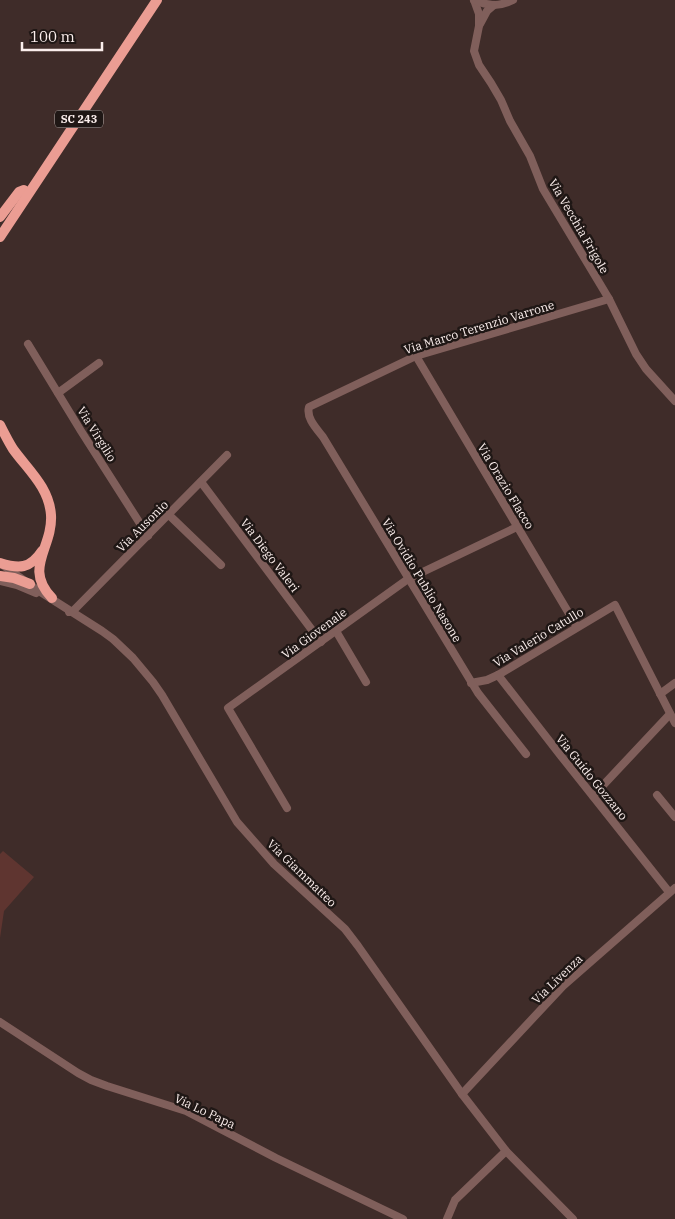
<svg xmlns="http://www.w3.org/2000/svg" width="675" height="1219" font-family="'IBM Plex Serif',serif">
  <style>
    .green { fill: #5f3530 }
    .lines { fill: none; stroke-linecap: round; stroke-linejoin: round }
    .minor { stroke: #805f5b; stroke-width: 8 }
    .highway { stroke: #eb9d93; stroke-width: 10 }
    .labels { text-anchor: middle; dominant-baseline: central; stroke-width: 5; stroke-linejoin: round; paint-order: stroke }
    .shield { fill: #1f1715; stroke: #b9aeac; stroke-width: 1 }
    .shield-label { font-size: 11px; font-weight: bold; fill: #fbeeec }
    .street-label { font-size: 12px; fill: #fbeeec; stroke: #1f1715 }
  </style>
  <rect width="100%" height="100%" fill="#3f2c29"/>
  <path class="green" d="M 3,851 L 34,877 L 4,911 L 0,938 L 0,854 Z"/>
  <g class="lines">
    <g class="minor">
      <path d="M 474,0 L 479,14 L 479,26 L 474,51 L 479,65 L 491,83 L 501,100 L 510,121 L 530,156 L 543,189 L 609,299 L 636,354 L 646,369 L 675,401"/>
      <path d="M 474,0 C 488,6 499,7 513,0"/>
      <path d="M 480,24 L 487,11 L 494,5"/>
      <path d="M 28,344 L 81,431 L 148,536"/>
      <path d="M 416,356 L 577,627"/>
      <path d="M 58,393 L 99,363"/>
      <path d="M 201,482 L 321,642"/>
      <path d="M 169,515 L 221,565"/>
      <path d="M 4,566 L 39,591 L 102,631 L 113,639 L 133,658 L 153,682 L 162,695 L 237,822 L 274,864 L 345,929 L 358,946 L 462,1094 L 506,1151 L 573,1219"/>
      <path d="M 0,581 L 17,585 L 36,593"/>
      <path d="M 69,612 L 73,611 L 227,455"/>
      <path d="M 336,631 L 366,682"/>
      <path d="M 498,675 L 561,756 L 669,892"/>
      <path d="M 471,683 L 487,680 L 498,675 L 615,605 L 675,723"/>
      <path d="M 660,694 L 675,683"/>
      <path d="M 526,754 L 478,693 L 323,437 C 316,428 306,418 309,407 L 416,356 L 609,299"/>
      <path d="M 657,795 L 675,817"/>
      <path d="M 593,796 L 670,714"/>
      <path d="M 287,808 L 228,708 L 408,579 L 517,527"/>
      <path d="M 0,1022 L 78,1073 L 91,1080 L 107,1086 L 186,1111 L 276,1158 L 403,1219"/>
      <path d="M 462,1094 L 563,986 L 675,888"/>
      <path d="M 447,1219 L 455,1200 L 506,1151"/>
    </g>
    <g class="highway">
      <path d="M 0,217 L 19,192 L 24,190"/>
      <path d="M 0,237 L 157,0"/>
      <path d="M 0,425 C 4,433 8,441 13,449 C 28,470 49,487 51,515 C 53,548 23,568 52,598"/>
      <path d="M 0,563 C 19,569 30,569 42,551"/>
      <path d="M 0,576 L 14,578 L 30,584"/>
    </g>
  </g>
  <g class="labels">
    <rect class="shield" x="55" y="110.5" width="48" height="17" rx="4"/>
    <g class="shield-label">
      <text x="79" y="119">SC 243</text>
    </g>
    <g class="street-label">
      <text transform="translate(579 226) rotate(60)">Via Vecchia Frigole</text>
      <text transform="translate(479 327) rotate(-17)">Via Marco Terenzio Varrone</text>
      <text transform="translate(97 434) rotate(58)">Via Virgilio</text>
      <text transform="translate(506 486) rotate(59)">Via Orazio Flacco</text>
      <text transform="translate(142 526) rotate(-45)">Via Ausonio</text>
      <text transform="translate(270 555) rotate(53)">Via Diego Valeri</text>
      <text transform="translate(422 580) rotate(59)">Via Ovidio Publio Nasone</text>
      <text transform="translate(314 633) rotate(-36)">Via Giovenale</text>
      <text transform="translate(538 637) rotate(-31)">Via Valerio Catullo</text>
      <text transform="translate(592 777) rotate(51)">Via Guido Gozzano</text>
      <text transform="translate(302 873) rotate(44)">Via Giammatteo</text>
      <text transform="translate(557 979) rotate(-44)">Via Livenza</text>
      <text transform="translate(205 1111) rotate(25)">Via Lo Papa</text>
    </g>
  </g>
  <path d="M22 42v8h80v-8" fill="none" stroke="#fbeeec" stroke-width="2.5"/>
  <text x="30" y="42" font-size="15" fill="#fbeeec" stroke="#1f1715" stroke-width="4" paint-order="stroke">100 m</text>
</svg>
